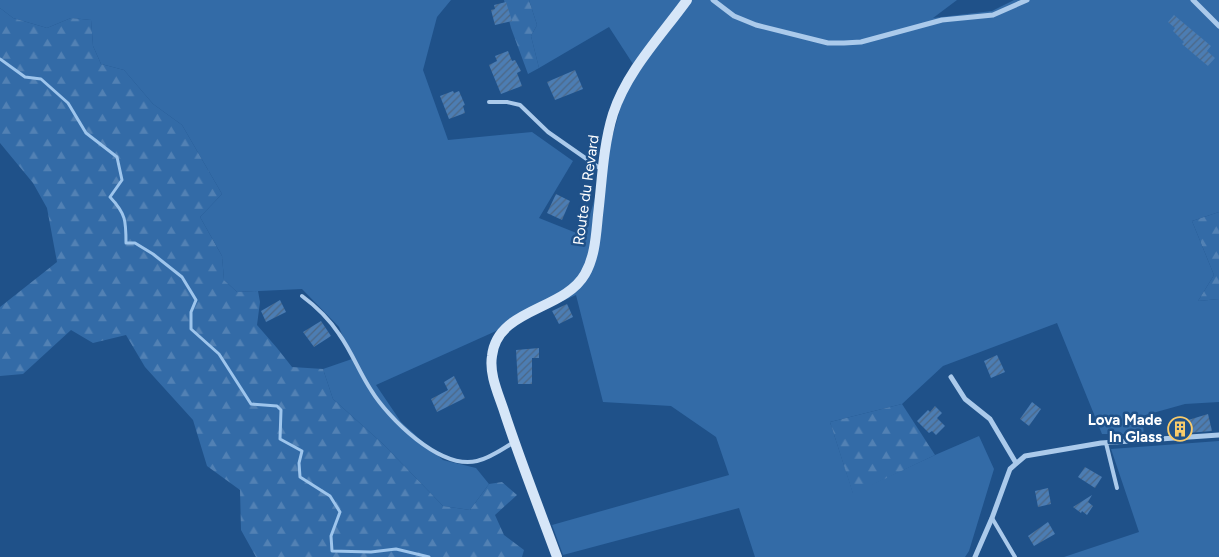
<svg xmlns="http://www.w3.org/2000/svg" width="1219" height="557" font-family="Figtree,sans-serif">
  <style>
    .grass { fill: #336ba7 }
    .forest { fill: url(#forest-firs) }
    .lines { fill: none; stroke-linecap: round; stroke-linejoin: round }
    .stream { stroke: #9ec5ec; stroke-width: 3 }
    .building { fill: url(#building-hatch) }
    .service { stroke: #abcaeb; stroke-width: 4 }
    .minor { stroke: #abcaeb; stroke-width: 5 }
    .secondary { stroke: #d6e6f8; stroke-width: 10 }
    .labels { text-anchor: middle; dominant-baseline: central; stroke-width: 5; stroke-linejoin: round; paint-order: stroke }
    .street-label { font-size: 15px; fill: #fff; stroke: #1f5189 }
    .poi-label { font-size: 15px; font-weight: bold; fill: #fff; stroke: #1f5189; text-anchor: end }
  </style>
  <defs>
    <pattern id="forest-firs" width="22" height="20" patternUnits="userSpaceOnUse" patternTransform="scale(1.25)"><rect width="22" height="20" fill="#336ba7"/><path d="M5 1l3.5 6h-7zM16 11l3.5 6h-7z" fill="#5281b4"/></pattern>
    <pattern id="building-hatch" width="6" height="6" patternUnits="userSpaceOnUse" patternTransform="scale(1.25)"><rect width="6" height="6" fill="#4c7db3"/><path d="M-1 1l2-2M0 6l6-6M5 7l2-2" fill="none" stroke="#4c6785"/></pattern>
  </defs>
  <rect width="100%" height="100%" fill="#1f5189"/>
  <g class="grass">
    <path d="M 0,0 L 451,0 L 437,17 L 423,70 L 448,140 L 532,132 L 573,161 L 539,218 L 584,236 L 633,64 L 609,27 L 539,68 L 531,36 L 537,25 L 529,0 L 957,0 L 933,18 L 992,11 L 1014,0 L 1219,0 L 1219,212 L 1192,221 L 1214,275 L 1198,301 L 1219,299 L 1219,402 L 1185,404 L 1142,416 L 1144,434 L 1102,434 L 1057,323 L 943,366 L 902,404 L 830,422 L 853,493 L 935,455 L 979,436 L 994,469 L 969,551 L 965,557 L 755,557 L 739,508 L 563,555 L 552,525 L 729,475 L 716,437 L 671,406 L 603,402 L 576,295 L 376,385 L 401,422 L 443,460 L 476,468 L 489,484 L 470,510 L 443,506 L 383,444 L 333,399 L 323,369 L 352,359 L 339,327 L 302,289 L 237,292 L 224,280 L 222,256 L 200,217 L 222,194 L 182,125 L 153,104 L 124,70 L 101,64 L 93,46 L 91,20 L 71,18 L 47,28 L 13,18 L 0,8 Z"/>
    <path d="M 1219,441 L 1219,557 L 1064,557 L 1139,532 L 1111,449 Z"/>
  </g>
  <g class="forest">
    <path d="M 504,0 L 529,0 L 537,25 L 531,36 L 539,68 L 528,74 L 511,28 Z"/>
    <path d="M 0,8 L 13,18 L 47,28 L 71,18 L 91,20 L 93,46 L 101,64 L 124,70 L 153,104 L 182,125 L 222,194 L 200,217 L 222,256 L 224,280 L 237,292 L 258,291 L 260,302 L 257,325 L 277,348 L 292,367 L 323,369 L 333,399 L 383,444 L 443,506 L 470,510 L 489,484 L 502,482 L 517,495 L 495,515 L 504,535 L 524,550 L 522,557 L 256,557 L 241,530 L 240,490 L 207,466 L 193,420 L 145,367 L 126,335 L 93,343 L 71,330 L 23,374 L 0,376 L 0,307 L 57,262 L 47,208 L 33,183 L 0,143 Z"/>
    <path d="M 1219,212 L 1219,299 L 1198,301 L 1214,275 L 1192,221 Z"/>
    <path d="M 902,404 L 935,455 L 853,494 L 830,422 Z"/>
  </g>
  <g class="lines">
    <path class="stream" d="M 0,59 L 25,77 L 41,79 L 68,103 L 86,133 L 117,157 L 122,180 L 110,197 C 126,214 126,221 126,243 L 135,243 L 153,254 L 182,277 L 196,300 L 191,312 L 191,329 L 219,354 L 251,404 L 277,406 L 281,410 L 280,439 L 302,451 L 299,463 L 300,477 L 330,496 L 340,512 L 331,536 L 332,551 L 371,552 L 396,549 L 429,557"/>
  </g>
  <g class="building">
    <path d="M 506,2 L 512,21 L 495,25 L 491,10 L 495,9 L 494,5 Z"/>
    <path d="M 1174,15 L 1211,46 L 1207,51 L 1215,58 L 1208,66 L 1182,44 L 1184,42 L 1173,31 L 1175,28 L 1168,22 Z"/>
    <path d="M 508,51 L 512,61 L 515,60 L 521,71 L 517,73 L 522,86 L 501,94 L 489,65 L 497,61 L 495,56 Z"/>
    <path d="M 575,70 L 583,89 L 555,100 L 547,82 Z"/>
    <path d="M 453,91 L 454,93 L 459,91 L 465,105 L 463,106 L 465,113 L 449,119 L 440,96 Z"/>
    <path d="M 556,194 L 570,201 L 562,220 L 547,213 Z"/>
    <path d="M 280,300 L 286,312 L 266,322 L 261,311 Z"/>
    <path d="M 567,304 L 573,317 L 559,324 L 552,311 Z"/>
    <path d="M 321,321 L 331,336 L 314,347 L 303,332 Z"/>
    <path d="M 539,348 L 539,358 L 532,358 L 532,384 L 518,384 L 516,350 Z"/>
    <path d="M 997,355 L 1005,372 L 991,378 L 984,361 Z"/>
    <path d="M 454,376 L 465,398 L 437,412 L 431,399 L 448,390 L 444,382 Z"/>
    <path d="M 1032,402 L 1041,409 L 1029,426 L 1020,419 Z"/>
    <path d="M 935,406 L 942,413 L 937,418 L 945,426 L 936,435 L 932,431 L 929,433 L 917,421 L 928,410 L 930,412 Z"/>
    <path d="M 1208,414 L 1212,431 L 1175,434 L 1173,419 L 1184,417 L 1185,421 Z"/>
    <path d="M 1085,467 L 1102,477 L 1095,488 L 1078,477 Z"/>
    <path d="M 1048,488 L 1051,504 L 1038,507 L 1035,491 Z"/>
    <path d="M 1092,495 L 1088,502 L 1093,506 L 1087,515 L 1082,511 L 1081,513 L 1073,507 Z"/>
    <path d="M 1048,522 L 1055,534 L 1034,546 L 1028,536 Z"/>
  </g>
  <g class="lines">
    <g class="service">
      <path d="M 489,102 L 507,102 L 520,105 L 548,132 L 601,169"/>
      <path d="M 302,296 C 317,307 329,319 339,334 C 352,352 359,372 371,390 C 388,418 440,470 477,461 C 490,458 503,449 514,442"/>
      <path d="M 1106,443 L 1117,488"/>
      <path d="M 992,518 L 1015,557"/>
    </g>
    <g class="minor">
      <path d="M 713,0 L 734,16 L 756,25 L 828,43 L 844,43 L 861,42 L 942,20 L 993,15 L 1027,0"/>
      <path d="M 1193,0 L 1219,26"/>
      <path d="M 951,377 L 965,399 L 990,419 L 1016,463"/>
      <path d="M 975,557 L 992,518 L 1010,469 L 1025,456 L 1101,443 L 1219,435"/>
    </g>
    <path class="secondary" d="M 557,557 C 539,508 520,460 504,411 C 498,393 489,374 492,356 C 497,308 564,311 585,274 C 595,257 596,235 598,215 C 602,182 603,146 613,114 C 627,71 661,36 687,0"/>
  </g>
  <defs>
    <g id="building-ring" transform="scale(1.25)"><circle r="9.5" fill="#1f5189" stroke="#f9cb6b" stroke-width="1.5"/><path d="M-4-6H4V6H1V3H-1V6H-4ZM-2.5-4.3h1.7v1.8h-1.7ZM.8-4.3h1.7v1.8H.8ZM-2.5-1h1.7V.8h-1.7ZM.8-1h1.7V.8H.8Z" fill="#f9cb6b"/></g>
  </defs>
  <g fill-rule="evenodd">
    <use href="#building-ring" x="1180" y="429"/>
  </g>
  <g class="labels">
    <g class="street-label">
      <text transform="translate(586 190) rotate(-82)">Route du Revard</text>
    </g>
    <g class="poi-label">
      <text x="1162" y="420">Lova Made<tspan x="1162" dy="17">In Glass</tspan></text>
    </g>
  </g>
</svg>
